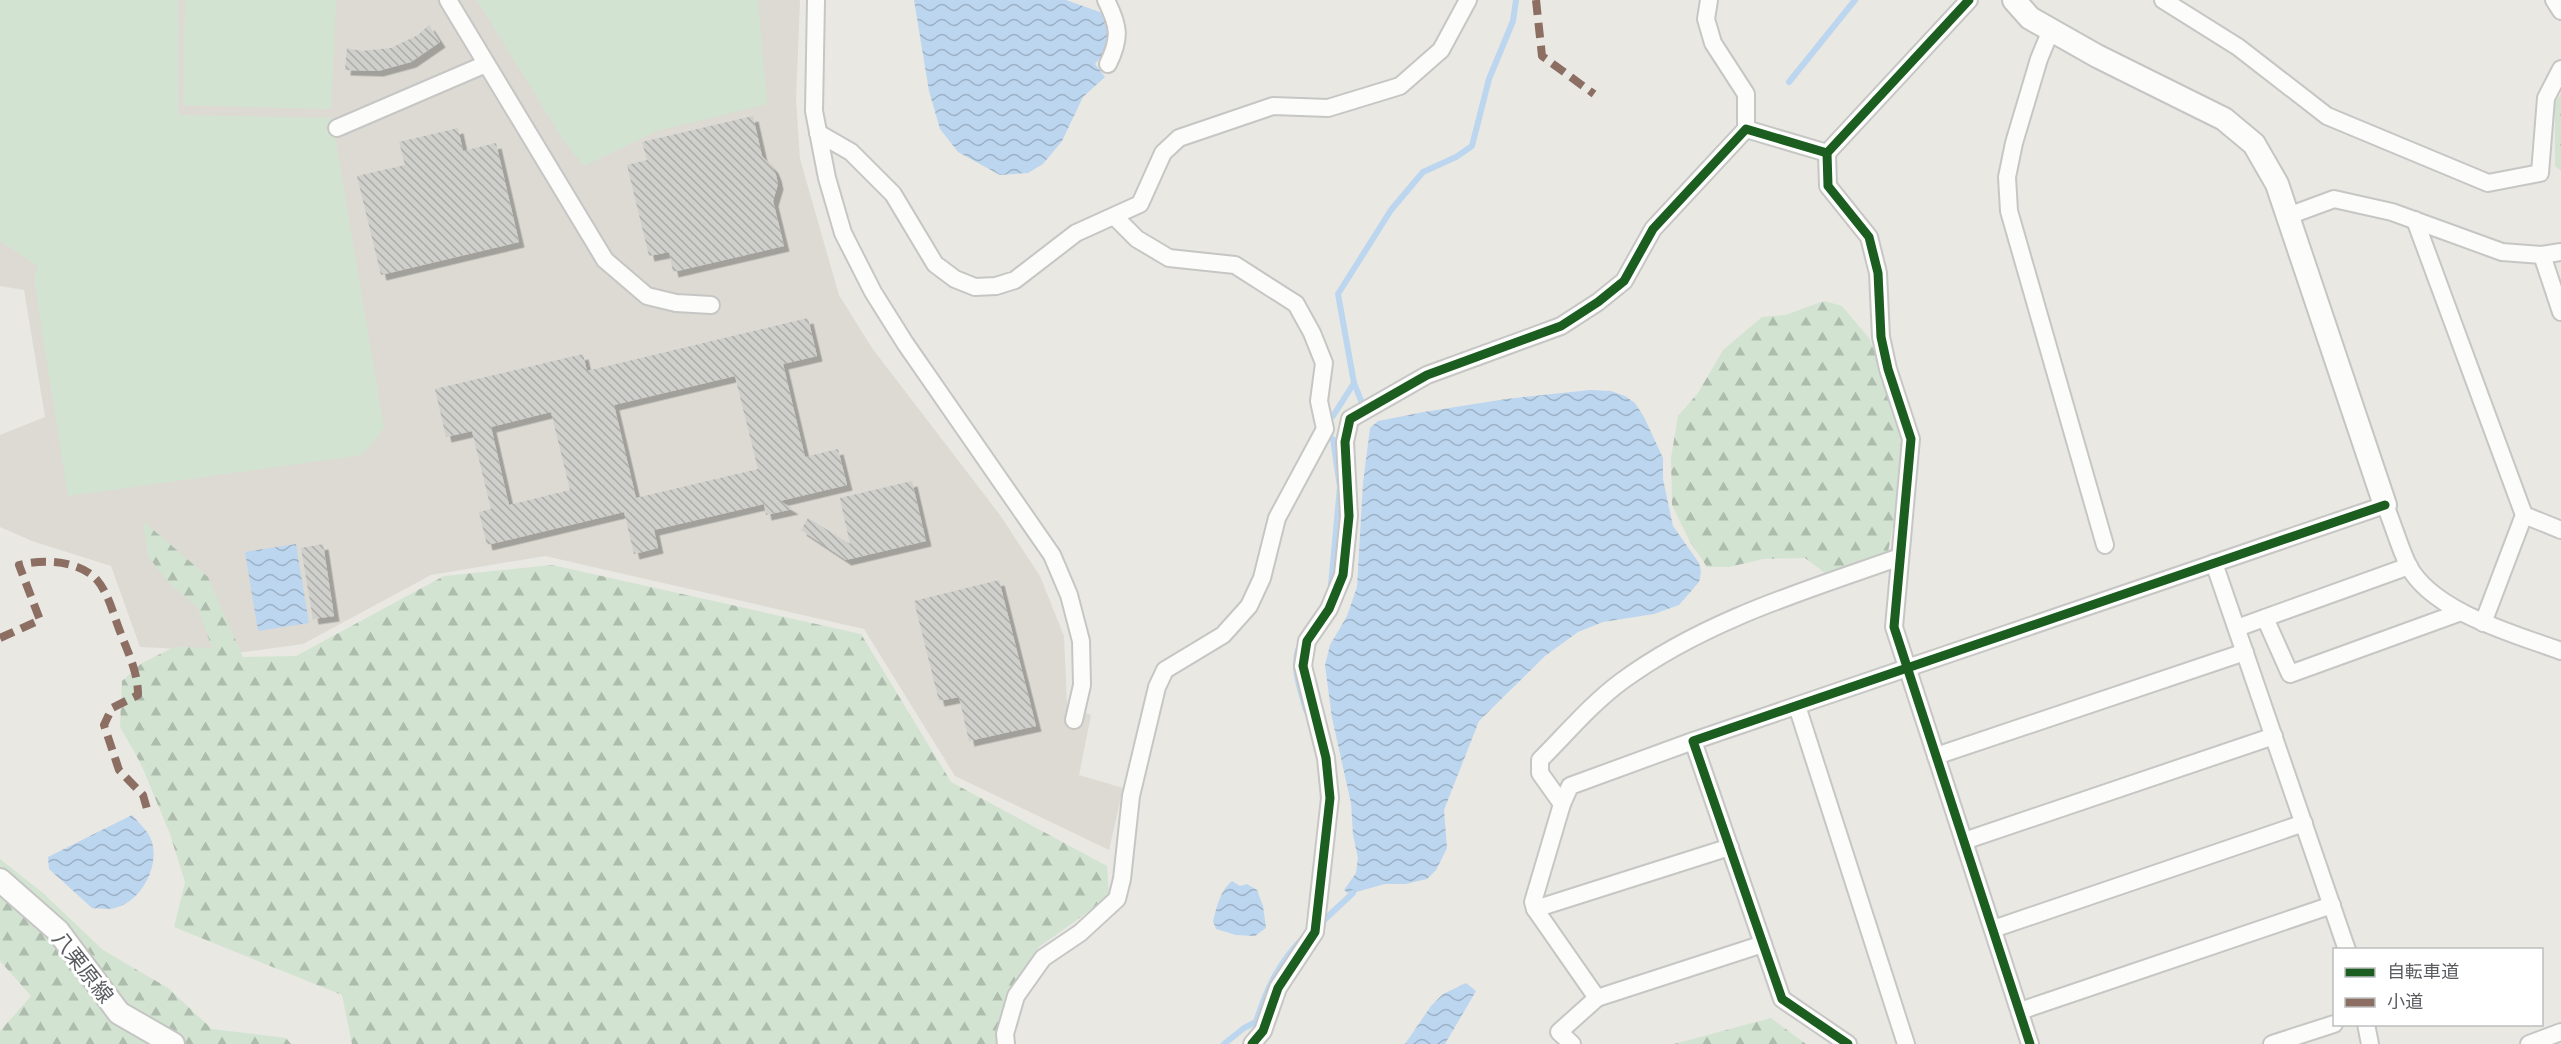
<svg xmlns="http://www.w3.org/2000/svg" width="2561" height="1044" font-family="'Public Sans','Noto Sans JP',sans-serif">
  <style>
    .education { fill: #dcdad3 }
    .forest { fill: url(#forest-firs) }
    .garden { fill: #d2e4d1 }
    .water { fill: url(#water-waves) }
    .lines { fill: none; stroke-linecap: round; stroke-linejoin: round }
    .stream { stroke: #bcd6ef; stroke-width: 6 }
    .building { fill: url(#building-back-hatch); fill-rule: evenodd; filter: url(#shadow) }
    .street-casing { stroke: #c6c6c5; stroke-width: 20 }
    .secondary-casing { stroke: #c5c5c3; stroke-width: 26 }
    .street { stroke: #fcfcfb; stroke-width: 16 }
    .secondary { stroke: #fcfcfb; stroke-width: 22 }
    .quiet { stroke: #8d6e63; stroke-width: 8; stroke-dasharray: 15 8; stroke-linecap: butt }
    .cycleway-casing { stroke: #fff; stroke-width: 13 }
    .cycleway { stroke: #1b5e20; stroke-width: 9 }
    .labels { text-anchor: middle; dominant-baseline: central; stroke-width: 6; stroke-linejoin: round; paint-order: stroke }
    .street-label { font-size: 21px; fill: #5a5c60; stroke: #fff }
  </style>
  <defs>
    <pattern id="forest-firs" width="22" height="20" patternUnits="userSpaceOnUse" patternTransform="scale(1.5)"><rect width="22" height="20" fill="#d2e4d1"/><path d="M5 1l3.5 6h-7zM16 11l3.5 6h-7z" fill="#adbcad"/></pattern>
    <pattern id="water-waves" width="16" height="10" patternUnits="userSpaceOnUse" patternTransform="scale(1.5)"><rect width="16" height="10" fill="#bcd6ef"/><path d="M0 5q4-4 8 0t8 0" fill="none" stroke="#9cb1c5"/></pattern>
    <pattern id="building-back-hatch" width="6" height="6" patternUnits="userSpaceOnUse" patternTransform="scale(1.5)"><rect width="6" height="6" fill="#cfcfcc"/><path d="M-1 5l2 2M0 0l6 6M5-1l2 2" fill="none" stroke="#ababa9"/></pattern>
    <filter id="shadow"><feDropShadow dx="5.5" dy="5.5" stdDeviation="0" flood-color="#0004"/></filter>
  </defs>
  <rect width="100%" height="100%" fill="#e9e8e3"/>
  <path class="education" d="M 0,0 L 800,0 L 796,100 L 800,159 L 839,295 L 872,348 L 1000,515 L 1040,576 L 1064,636 L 1067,704 L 1091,715 L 1079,775 L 1123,788 L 1109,850 L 955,776 L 864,629 L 545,556 L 431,575 L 303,644 L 244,652 L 140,647 L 111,566 L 32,541 L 0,527 L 0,435 L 45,417 L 24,290 L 0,286 Z"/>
  <g class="forest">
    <path d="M 2561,94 L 2561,171 L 2555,166 L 2555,102 Z"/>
    <path d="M 1824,301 L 1842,306 L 1869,338 L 1882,369 L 1902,441 L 1899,493 L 1888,552 L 1825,573 L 1805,558 L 1763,559 L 1729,567 L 1707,567 L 1689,540 L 1672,505 L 1671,458 L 1678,416 L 1698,393 L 1723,350 L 1762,317 L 1785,315 Z"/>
    <path d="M 143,521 L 208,577 L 243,657 L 296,656 L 444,576 L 552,565 L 861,634 L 951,782 L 1107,866 L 1109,897 L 1039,947 L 1006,1002 L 1016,1044 L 352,1044 L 342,995 L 174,927 L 185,882 L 170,834 L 141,764 L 120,727 L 122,681 L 142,663 L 174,647 L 212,648 L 198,608 L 167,581 L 148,556 Z"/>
    <path d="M 0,859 L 43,893 L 103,950 L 168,988 L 212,1029 L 286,1038 L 291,1044 L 0,1044 L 0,1031 L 31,996 L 0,961 Z"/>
    <path d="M 1771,1018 L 1806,1044 L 1674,1044 Z"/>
  </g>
  <g class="garden">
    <path d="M 0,0 L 178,0 L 178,115 L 332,118 L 384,428 L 362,455 L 68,496 L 34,279 L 38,266 L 0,241 Z"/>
    <path d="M 185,0 L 336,0 L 331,109 L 183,105 Z"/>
    <path d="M 477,0 L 758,0 L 767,104 L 657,131 L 584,166 L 564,141 Z"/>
  </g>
  <g class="water">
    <path d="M 914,0 L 1066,0 L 1108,15 L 1112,42 L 1095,64 L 1105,77 L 1083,97 L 1062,141 L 1043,164 L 1028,173 L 1000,175 L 958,152 L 940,129 L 929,91 Z"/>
    <path d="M 1590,390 L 1611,391 L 1625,396 L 1635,403 L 1644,417 L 1663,458 L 1663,479 L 1673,526 L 1699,563 L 1701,572 L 1699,582 L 1679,605 L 1654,614 L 1603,622 L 1578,632 L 1545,656 L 1479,721 L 1444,810 L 1447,848 L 1436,870 L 1427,879 L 1406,884 L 1385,884 L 1349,894 L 1344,890 L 1356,873 L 1358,858 L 1353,835 L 1351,803 L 1332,718 L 1325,665 L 1330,645 L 1347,616 L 1357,587 L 1363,483 L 1370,428 L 1378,421 L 1424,412 L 1506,399 Z"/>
    <path d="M 296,544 L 309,623 L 258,631 L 245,552 Z"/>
    <path d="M 132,815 C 138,822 146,829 150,837 C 162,862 143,901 115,908 C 108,910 98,908 92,908 L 49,869 L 48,857 Z"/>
    <path d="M 1232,881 L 1240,886 L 1247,884 L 1257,890 L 1263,906 L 1266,928 L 1255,936 L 1236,935 L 1216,929 L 1213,921 C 1217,906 1220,891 1232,881 Z"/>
    <path d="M 1466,983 L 1476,991 L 1445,1044 L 1405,1044 L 1431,1006 L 1443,994 Z"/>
  </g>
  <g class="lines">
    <g class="stream">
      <path d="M 1789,82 L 1855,0"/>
      <path d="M 1354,383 L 1362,403"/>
      <path d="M 1333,416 L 1354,383 L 1338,294 L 1391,210 L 1423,172 L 1456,157 L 1472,146 L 1489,79 L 1513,21 L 1516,0"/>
      <path d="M 1331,585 L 1340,487 L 1333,439"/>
      <path d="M 1298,650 C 1292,670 1301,691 1306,710"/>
      <path d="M 1323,921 L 1353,893"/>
      <path d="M 1224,1044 L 1244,1028 L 1256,1022 C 1266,990 1279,962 1303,938"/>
    </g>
  </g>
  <g class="building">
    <path d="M 429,25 L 440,42 L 411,62 L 378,71 L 345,70 L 347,48 L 361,51 L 391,48 L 418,35 Z"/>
    <path d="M 753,116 L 762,156 L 773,168 L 776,175 L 778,184 L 773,201 L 784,246 L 673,272 L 669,252 L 649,256 L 627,165 L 647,160 L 642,142 Z"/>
    <path d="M 458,128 L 463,151 L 496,143 L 519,242 L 381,275 L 357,176 L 405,165 L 399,142 Z"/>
    <path d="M 808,318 L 817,356 L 783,364 L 805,457 L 838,449 L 847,485 L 780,501 L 793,509 L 766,515 L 764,504 L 654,530 L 658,548 L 634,554 L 624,512 L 487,545 L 479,512 L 491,509 L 472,431 L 446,437 L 435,389 L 583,354 L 587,371 ZM 735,376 L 758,469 L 636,498 L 614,405 ZM 551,412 L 570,490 L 509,505 L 491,427 Z"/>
    <path d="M 912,481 L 926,541 L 846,560 L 801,530 L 808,518 L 850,544 L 840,498 Z"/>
    <path d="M 323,544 L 334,616 L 313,619 L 301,548 Z"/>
    <path d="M 999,580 L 1036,726 L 969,741 L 959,697 L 939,701 L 914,601 Z"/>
  </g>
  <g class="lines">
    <g class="street-casing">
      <g id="street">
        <path d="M 448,0 L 605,260 L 647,296 L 676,303 L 711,305"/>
        <path d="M 816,0 L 814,111 L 827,178 L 843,233 L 873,292 L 905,343 L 1052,555 L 1069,595 L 1081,641 L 1082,685 L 1074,720"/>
        <path d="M 1106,0 C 1119,26 1121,38 1108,64"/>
        <path d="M 1709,0 L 1706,19 L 1713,43 L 1746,94 L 1746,129"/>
        <path d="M 1969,0 L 1827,153 L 1828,186 L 1869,237 L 1878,273 L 1881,337 L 1888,369 L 1911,439 L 1894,627 L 2030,1044"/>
        <path d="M 2163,0 L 2238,47 L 2327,116 L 2488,183 L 2540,173 L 2546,98 L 2561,69"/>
        <path d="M 2554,0 L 2561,11"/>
        <path d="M 2051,30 L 2039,59 L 2014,143 L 2007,177 L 2009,211 L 2105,545"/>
        <path d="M 337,128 L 486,64"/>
        <path d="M 818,133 L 851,152 L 893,194 L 935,264 L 955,279 L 975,287 L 996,286 L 1015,280 L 1076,233 L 1140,204 L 1163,153 L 1179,138 L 1273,106 L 1328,108 L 1400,86 L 1441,50 L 1468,0"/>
        <path d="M 2288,216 L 2334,199 L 2392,212 L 2502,252 L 2542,255 L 2561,252"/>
        <path d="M 2415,220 L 2524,515 L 2561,530"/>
        <path d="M 2542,255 L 2561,312"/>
        <path d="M 2214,563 L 2347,950"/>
        <path d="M 2265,618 L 2290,674 L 2461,612"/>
        <path d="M 2483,623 L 2524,515"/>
        <path d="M 2237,628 L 2409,566"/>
        <path d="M 1797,706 L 1906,1044"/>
        <path d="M 1693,741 L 1570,786 L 1562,804 L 1533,902 L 1535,909 L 1597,998 L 1763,944"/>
        <path d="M 1936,756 L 2245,652"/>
        <path d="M 1562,804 L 1540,773 L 1540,760 C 1566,734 1592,703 1622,681 C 1705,620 1804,591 1900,557"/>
        <path d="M 1964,841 L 2274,736"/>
        <path d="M 1535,909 L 1730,847"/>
        <path d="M 1993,929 L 2304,823"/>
        <path d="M 2020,1011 L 2332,905"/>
        <path d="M 2366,1024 L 2370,1044"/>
        <path d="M 1006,1044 L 1005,1034 L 1016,996 L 1043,958 L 1080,933 L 1117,899 L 1122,879 L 1131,796 L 1157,687 L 1165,670 L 1223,635 L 1249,606 L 1262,578 L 1277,518 L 1325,429 L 1319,401 L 1324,363 L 1312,333 L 1296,304 L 1235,265 L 1169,258 L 1137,239 L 1115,217"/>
        <path d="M 1252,1044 L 1263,1031 L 1278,988 L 1315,932 L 1330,798 L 1326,758 L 1303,666 L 1307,641 L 1329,609 L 1343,575 L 1349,516 L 1345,442 L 1350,419 L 1427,375 L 1561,326 L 1598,302 L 1624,281 L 1653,229 L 1746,129 L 1827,153"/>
        <path d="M 1572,1044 L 1559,1032 L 1597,998"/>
        <path d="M 1848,1044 L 1782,999 L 1693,741 L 2385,505 C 2393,524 2399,546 2408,565 C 2432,612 2515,634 2561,651"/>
        <path d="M 2272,1044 L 2334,1024"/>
        <path d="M 2529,1044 L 2561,1032"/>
      </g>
    </g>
    <g class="secondary-casing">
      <g id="secondary">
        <path d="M 2014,0 L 2030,18 L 2097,56 L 2224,119 L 2254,144 L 2277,184 L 2385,505"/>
        <path d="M 0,880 L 58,931 L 119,1013 L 173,1044"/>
      </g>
    </g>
    <use href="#street" class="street"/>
    <use href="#secondary" class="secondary"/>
    <g class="quiet">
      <path d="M 1536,0 L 1542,56 L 1594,94"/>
      <path d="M 0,638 L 40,620 L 19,565 C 42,559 80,560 97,580 C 109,594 114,617 121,634 C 129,655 138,673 138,695 L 112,708 L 104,725 L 119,770 L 143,795 L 147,809"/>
    </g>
    <g class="cycleway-casing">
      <g id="cycleway">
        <path d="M 1969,0 L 1827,153 L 1828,186 L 1869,237 L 1878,273 L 1881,337 L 1888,369 L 1911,439 L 1894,627 L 2030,1044"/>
        <path d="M 1252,1044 L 1263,1031 L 1278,988 L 1315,932 L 1330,798 L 1326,758 L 1303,666 L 1307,641 L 1329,609 L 1343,575 L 1349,516 L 1345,442 L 1350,419 L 1427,375 L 1561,326 L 1598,302 L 1624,281 L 1653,229 L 1746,129 L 1827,153"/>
        <path d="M 1848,1044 L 1782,999 L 1693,741 L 2385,505"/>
      </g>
    </g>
    <use href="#cycleway" class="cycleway"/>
  </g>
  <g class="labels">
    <g class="street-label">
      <text transform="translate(83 967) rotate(52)">八栗原線</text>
    </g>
  </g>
  <rect x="2333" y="948" width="210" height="78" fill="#ffffff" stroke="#bdbebf" stroke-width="1.5"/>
  <rect x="2345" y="968" width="30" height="9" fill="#1b5e20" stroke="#bdbebf" stroke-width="1.5"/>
  <text x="2387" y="978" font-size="18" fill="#5a5c60">自転車道</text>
  <rect x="2345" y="998" width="30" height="9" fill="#8d6e63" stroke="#bdbebf" stroke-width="1.5"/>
  <text x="2387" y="1008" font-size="18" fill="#5a5c60">小道</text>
</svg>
